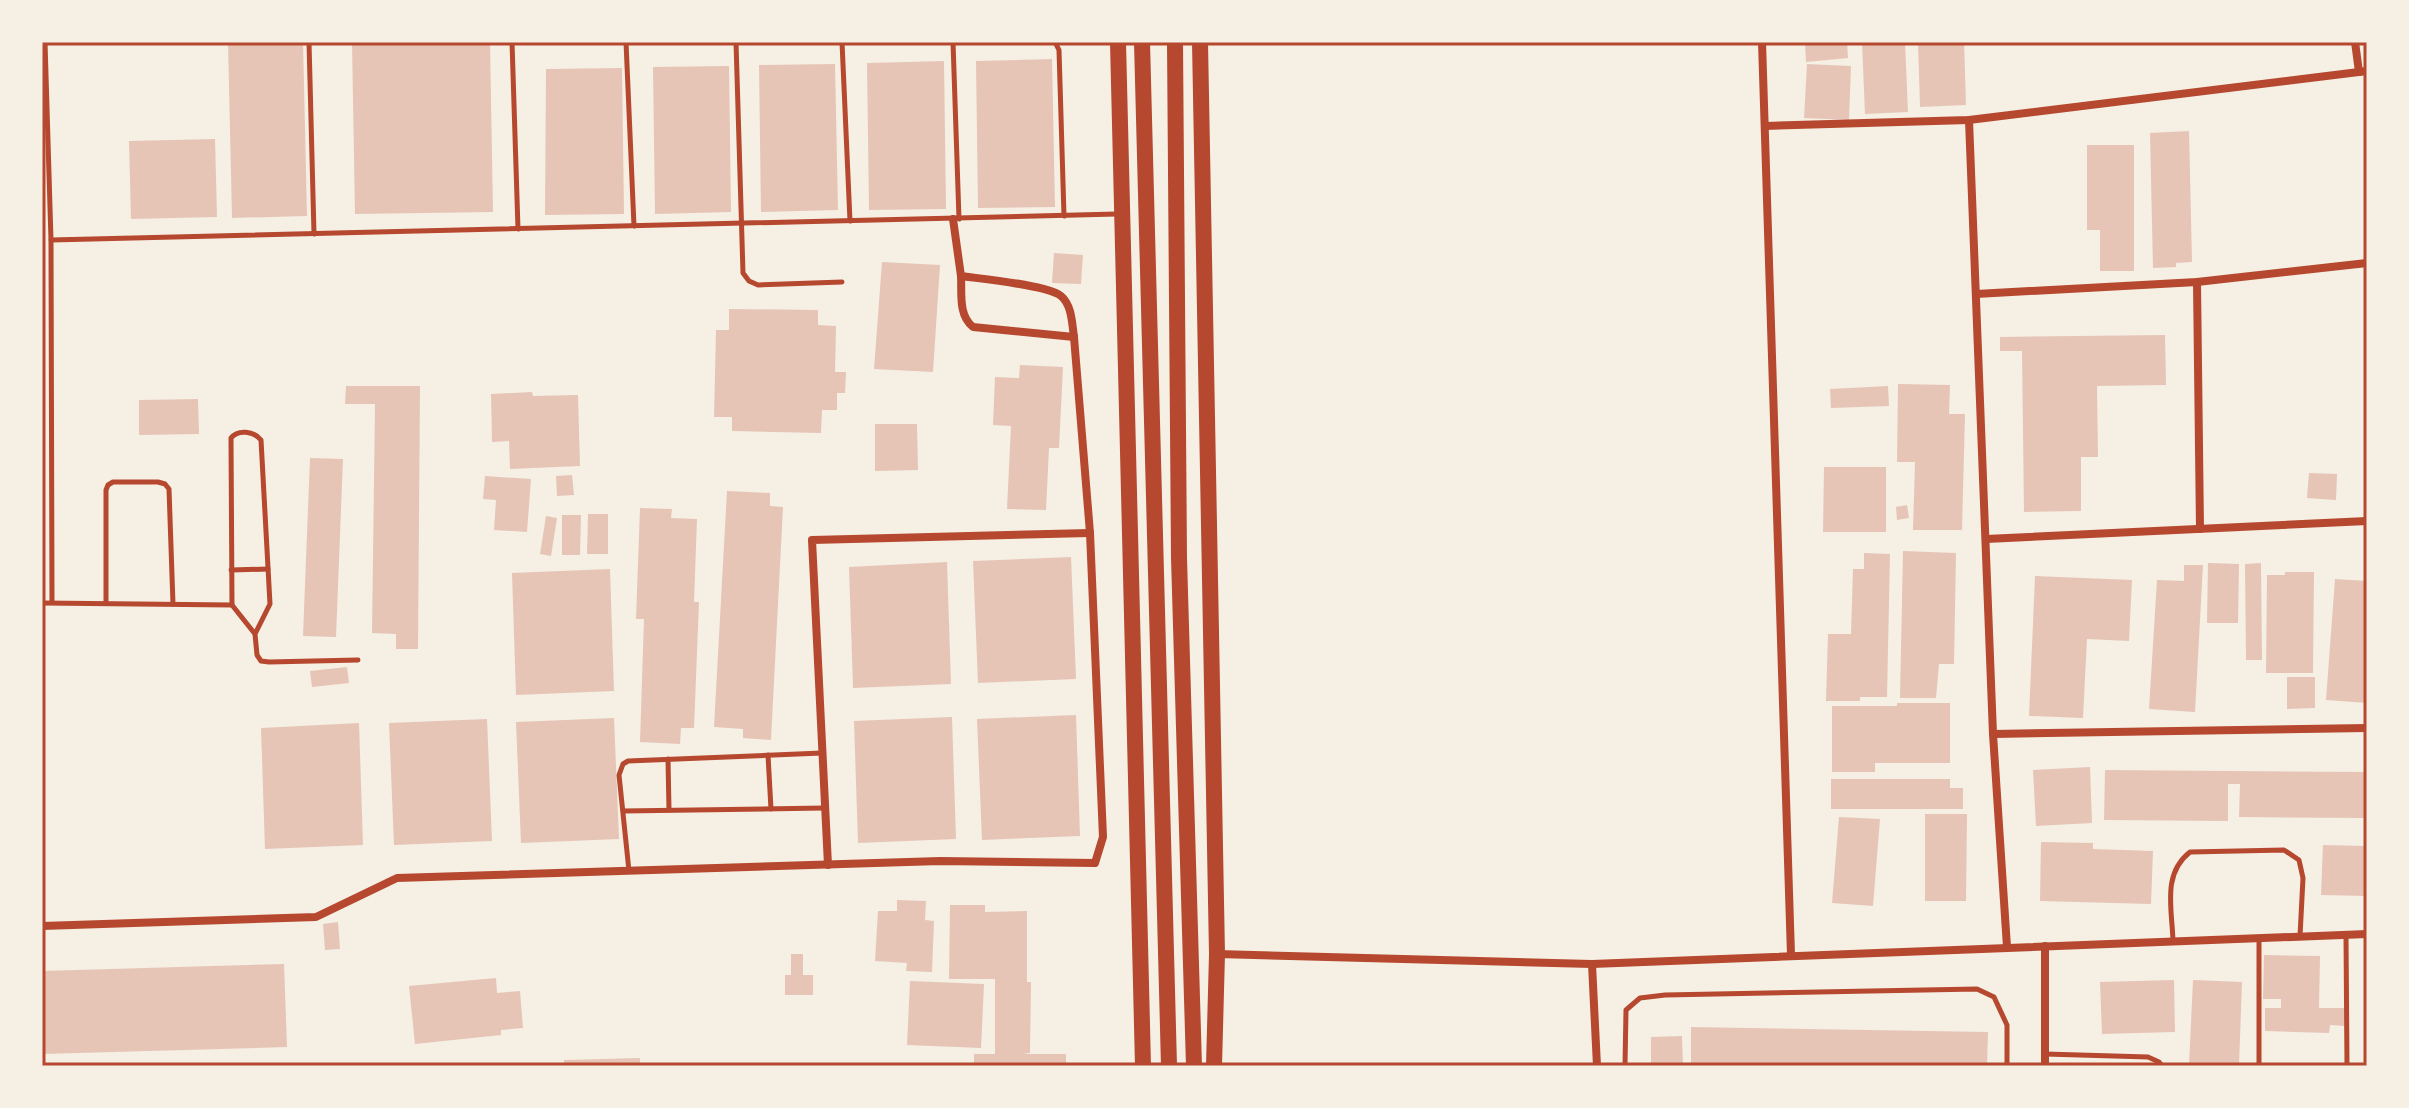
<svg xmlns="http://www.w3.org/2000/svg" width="2409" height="1108" font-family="'Fira Sans Condensed',sans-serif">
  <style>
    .building { fill: #e6c5b7 }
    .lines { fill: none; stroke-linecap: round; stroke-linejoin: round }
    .service { stroke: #b5482f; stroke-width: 5 }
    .minor { stroke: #b5482f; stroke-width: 8 }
    .primary { stroke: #b5482f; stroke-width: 16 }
    .neatline { fill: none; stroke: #b5482f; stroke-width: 3 }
  </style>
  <rect width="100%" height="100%" fill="#f6efe4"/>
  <g class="building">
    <path d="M 228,42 L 303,42 L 307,216 L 232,218 Z"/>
    <path d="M 352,42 L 490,42 L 493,212 L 355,214 Z"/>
    <path d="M 1805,42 L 1847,42 L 1848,58 L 1806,62 Z"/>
    <path d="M 1862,42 L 1905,42 L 1908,112 L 1865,114 Z"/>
    <path d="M 1918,42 L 1964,42 L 1966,105 L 1920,107 Z"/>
    <path d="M 1052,59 L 1055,207 L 978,208 L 976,61 Z"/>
    <path d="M 944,61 L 946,209 L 869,210 L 867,63 Z"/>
    <path d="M 835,64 L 838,210 L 761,212 L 759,65 Z"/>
    <path d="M 1807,64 L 1851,66 L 1849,120 L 1804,118 Z"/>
    <path d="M 729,66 L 731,212 L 655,214 L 653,67 Z"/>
    <path d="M 622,68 L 624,214 L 545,215 L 546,69 Z"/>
    <path d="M 2189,131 L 2192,262 L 2176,263 L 2176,267 L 2153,268 L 2150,133 Z"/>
    <path d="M 215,139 L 217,217 L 131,219 L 129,141 Z"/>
    <path d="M 2087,145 L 2134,145 L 2134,271 L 2100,271 L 2100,230 L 2087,230 Z"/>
    <path d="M 1054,253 L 1083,255 L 1081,284 L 1052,283 Z"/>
    <path d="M 882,262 L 940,265 L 933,372 L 874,369 Z"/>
    <path d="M 729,309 L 818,310 L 818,325 L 836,326 L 835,372 L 846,372 L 845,393 L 837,393 L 837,410 L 822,410 L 821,433 L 732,431 L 732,417 L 714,417 L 716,330 L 729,330 Z"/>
    <path d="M 2165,335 L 2166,385 L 2097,386 L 2098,457 L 2081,457 L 2081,511 L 2024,512 L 2022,351 L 2000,351 L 2000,337 Z"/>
    <path d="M 1020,365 L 1063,367 L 1059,448 L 1049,448 L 1046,510 L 1007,509 L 1011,426 L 993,425 L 995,377 L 1019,378 Z"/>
    <path d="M 1898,384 L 1950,385 L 1949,414 L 1965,414 L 1962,530 L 1913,530 L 1915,462 L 1897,462 Z"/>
    <path d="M 346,386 L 420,386 L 418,649 L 396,649 L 396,634 L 372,633 L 375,404 L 345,404 Z"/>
    <path d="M 1888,386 L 1889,406 L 1831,408 L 1830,389 Z"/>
    <path d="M 532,392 L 533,396 L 578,395 L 580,466 L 510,469 L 509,441 L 492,442 L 491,394 Z"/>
    <path d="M 198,399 L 199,434 L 139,435 L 139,400 Z"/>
    <path d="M 875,424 L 917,424 L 918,470 L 875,471 Z"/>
    <path d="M 310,458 L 343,459 L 336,637 L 303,636 Z"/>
    <path d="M 1824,467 L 1886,467 L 1886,532 L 1823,532 Z"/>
    <path d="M 2309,473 L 2337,474 L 2336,500 L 2307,498 Z"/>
    <path d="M 572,475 L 574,495 L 557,496 L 556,476 Z"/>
    <path d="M 485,476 L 531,479 L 527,532 L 494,530 L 496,500 L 483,499 Z"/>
    <path d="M 727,491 L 770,493 L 770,506 L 783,507 L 771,740 L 743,738 L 743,729 L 714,727 Z"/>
    <path d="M 1907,505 L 1909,518 L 1897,520 L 1896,507 Z"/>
    <path d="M 640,508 L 672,509 L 671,518 L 697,519 L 694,602 L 699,602 L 694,728 L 681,728 L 680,744 L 640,742 L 644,619 L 636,619 Z"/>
    <path d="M 588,514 L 608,514 L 608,554 L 587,554 Z"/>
    <path d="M 562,515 L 581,515 L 580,555 L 562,555 Z"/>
    <path d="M 546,516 L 557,518 L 551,556 L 540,554 Z"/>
    <path d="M 1903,551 L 1956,553 L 1954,664 L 1939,664 L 1936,698 L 1900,698 Z"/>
    <path d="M 1864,553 L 1890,554 L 1887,697 L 1860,697 L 1860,701 L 1826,701 L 1828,634 L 1851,634 L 1853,569 L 1864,569 Z"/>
    <path d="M 1071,557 L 1076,679 L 978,683 L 973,561 Z"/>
    <path d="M 947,562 L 951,684 L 853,688 L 849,567 Z"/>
    <path d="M 2208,563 L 2239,564 L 2238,623 L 2207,623 Z"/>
    <path d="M 2261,563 L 2262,660 L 2246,660 L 2245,564 Z"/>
    <path d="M 2184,565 L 2203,565 L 2195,712 L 2149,709 L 2157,580 L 2184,581 Z"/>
    <path d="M 610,569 L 614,691 L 516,695 L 512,573 Z"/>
    <path d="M 2285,572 L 2314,572 L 2313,673 L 2266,673 L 2267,575 L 2285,575 Z"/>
    <path d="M 2035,576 L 2132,580 L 2129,641 L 2087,639 L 2083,718 L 2029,716 Z"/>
    <path d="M 2335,579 L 2367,581 L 2367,703 L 2326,700 Z"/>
    <path d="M 347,667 L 349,683 L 312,687 L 310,671 Z"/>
    <path d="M 2287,677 L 2315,677 L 2315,708 L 2287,709 Z"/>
    <path d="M 1897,703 L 1950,703 L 1950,763 L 1875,763 L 1875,772 L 1832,772 L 1832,706 L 1897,706 Z"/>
    <path d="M 1076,715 L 1080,836 L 982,840 L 977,719 Z"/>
    <path d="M 952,717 L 956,839 L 858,843 L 854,721 Z"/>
    <path d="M 614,718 L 619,839 L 521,843 L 516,722 Z"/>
    <path d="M 487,719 L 492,841 L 394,845 L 389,723 Z"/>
    <path d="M 359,723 L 363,845 L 265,849 L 261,728 Z"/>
    <path d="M 2090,767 L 2092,823 L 2036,826 L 2033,770 Z"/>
    <path d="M 2105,770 L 2364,772 L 2364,818 L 2239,817 L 2240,784 L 2228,784 L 2228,821 L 2104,820 Z"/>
    <path d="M 1831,779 L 1950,779 L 1950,788 L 1963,788 L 1963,809 L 1831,809 Z"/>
    <path d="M 1925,814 L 1967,814 L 1966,901 L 1925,901 Z"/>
    <path d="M 1839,817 L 1880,819 L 1873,906 L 1832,903 Z"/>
    <path d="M 2041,842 L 2093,843 L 2093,849 L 2153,851 L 2151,904 L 2040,901 Z"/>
    <path d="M 2323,845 L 2367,846 L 2367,896 L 2321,895 Z"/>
    <path d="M 897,900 L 926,901 L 925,920 L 934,921 L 932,972 L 906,971 L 907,963 L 875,961 L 878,911 L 897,911 Z"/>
    <path d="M 950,905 L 985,905 L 985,912 L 1027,911 L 1027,982 L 1031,982 L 1030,1053 L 1022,1054 L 1066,1054 L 1066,1066 L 974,1066 L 974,1054 L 995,1054 L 995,979 L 949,979 Z"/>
    <path d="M 338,922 L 340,949 L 325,950 L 323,924 Z"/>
    <path d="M 791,954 L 803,954 L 803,975 L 813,975 L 813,995 L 785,995 L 785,975 L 791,975 Z"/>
    <path d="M 2264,955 L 2320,956 L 2319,1008 L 2345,1008 L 2345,1026 L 2330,1025 L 2329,1033 L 2265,1031 L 2265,1008 L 2281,1008 L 2281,999 L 2263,999 Z"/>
    <path d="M 284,964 L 287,1047 L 42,1054 L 42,971 Z"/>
    <path d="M 496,978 L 497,993 L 520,991 L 523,1028 L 501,1030 L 501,1035 L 415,1044 L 409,986 Z"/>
    <path d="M 2174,980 L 2175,1032 L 2102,1034 L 2100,982 Z"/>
    <path d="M 2193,980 L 2242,982 L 2239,1066 L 2189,1066 Z"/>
    <path d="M 910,981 L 984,984 L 981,1048 L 907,1045 Z"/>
    <path d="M 1691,1027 L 1988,1032 L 1987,1066 L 1691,1066 Z"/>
    <path d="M 1682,1036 L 1683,1066 L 1651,1066 L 1651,1037 Z"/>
    <path d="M 640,1058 L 640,1066 L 564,1066 L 564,1060 Z"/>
  </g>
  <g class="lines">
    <g class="service">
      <path d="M 45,42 L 51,240 L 52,602"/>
      <path d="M 309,42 L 314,234"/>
      <path d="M 515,42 L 512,42 L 518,229"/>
      <path d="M 626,42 L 634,226"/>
      <path d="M 736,42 L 743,273 L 749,281 L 758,285 L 842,282"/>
      <path d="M 842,42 L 850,221"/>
      <path d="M 953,42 L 959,219"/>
      <path d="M 1055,42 L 1059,50 L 1064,216"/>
      <path d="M 51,240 L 1117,214"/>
      <path d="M 231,570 L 268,569"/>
      <path d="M 42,603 L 232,605"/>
      <path d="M 106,603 L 106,490 L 108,485 L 113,482 L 158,482 L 165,484 L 169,489 L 173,604"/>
      <path d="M 255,634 L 232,605 L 231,438 C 238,429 254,431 261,440 L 270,604 L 255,634 L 257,655 L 261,661 L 269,662 L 358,660"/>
      <path d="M 768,755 L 771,809"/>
      <path d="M 668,759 L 669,810"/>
      <path d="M 623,811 L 824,808"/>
      <path d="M 629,871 L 619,775 L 623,764 L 628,761 L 822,753"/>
      <path d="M 2346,936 L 2347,1066"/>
      <path d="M 2173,941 C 2172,908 2162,874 2190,852 L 2284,850 L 2299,860 L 2303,878 L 2300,936"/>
      <path d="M 2045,1054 L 2148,1057 L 2159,1062 L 2162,1066"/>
      <path d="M 1625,1066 L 1626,1010 L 1640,998 L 1665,995 L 1977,989 L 1994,997 L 2007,1025 L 2007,1066"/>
      <path d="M 2259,1066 L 2259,939"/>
    </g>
    <g class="minor">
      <path d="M 1762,42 L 1791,955"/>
      <path d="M 2355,42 L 2359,72"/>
      <path d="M 1969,120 L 1993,734 L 2007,947"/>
      <path d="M 1765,126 L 1969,120 L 2367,71"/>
      <path d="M 961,276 C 962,293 958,315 973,327 L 1074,337"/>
      <path d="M 2197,282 L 2200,529"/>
      <path d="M 1976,294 L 2197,282 L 2367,263"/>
      <path d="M 1986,539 L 2367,521"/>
      <path d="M 1993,734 L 2367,728"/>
      <path d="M 828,865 L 812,540 L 1090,533"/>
      <path d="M 42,926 L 316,917 L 397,878 L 940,861 L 1095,863 L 1103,837 L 1090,533 L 1074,337 C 1072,324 1072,305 1061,296 C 1047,285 982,279 961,276 L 953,219"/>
      <path d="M 2045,946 L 2045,1066"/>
      <path d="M 1217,954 L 1592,964 L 2367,934"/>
      <path d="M 1592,964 L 1597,1066"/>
    </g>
    <g class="primary">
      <path d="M 1118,42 L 1143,1066"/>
      <path d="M 1142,42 L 1169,1066"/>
      <path d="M 1175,42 L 1179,558 L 1194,1066"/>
      <path d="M 1200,42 L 1217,954 L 1214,1066"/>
    </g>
  </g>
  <rect width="2409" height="1108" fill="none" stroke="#f6efe4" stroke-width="88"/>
  <rect x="44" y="44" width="2321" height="1020" class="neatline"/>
</svg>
